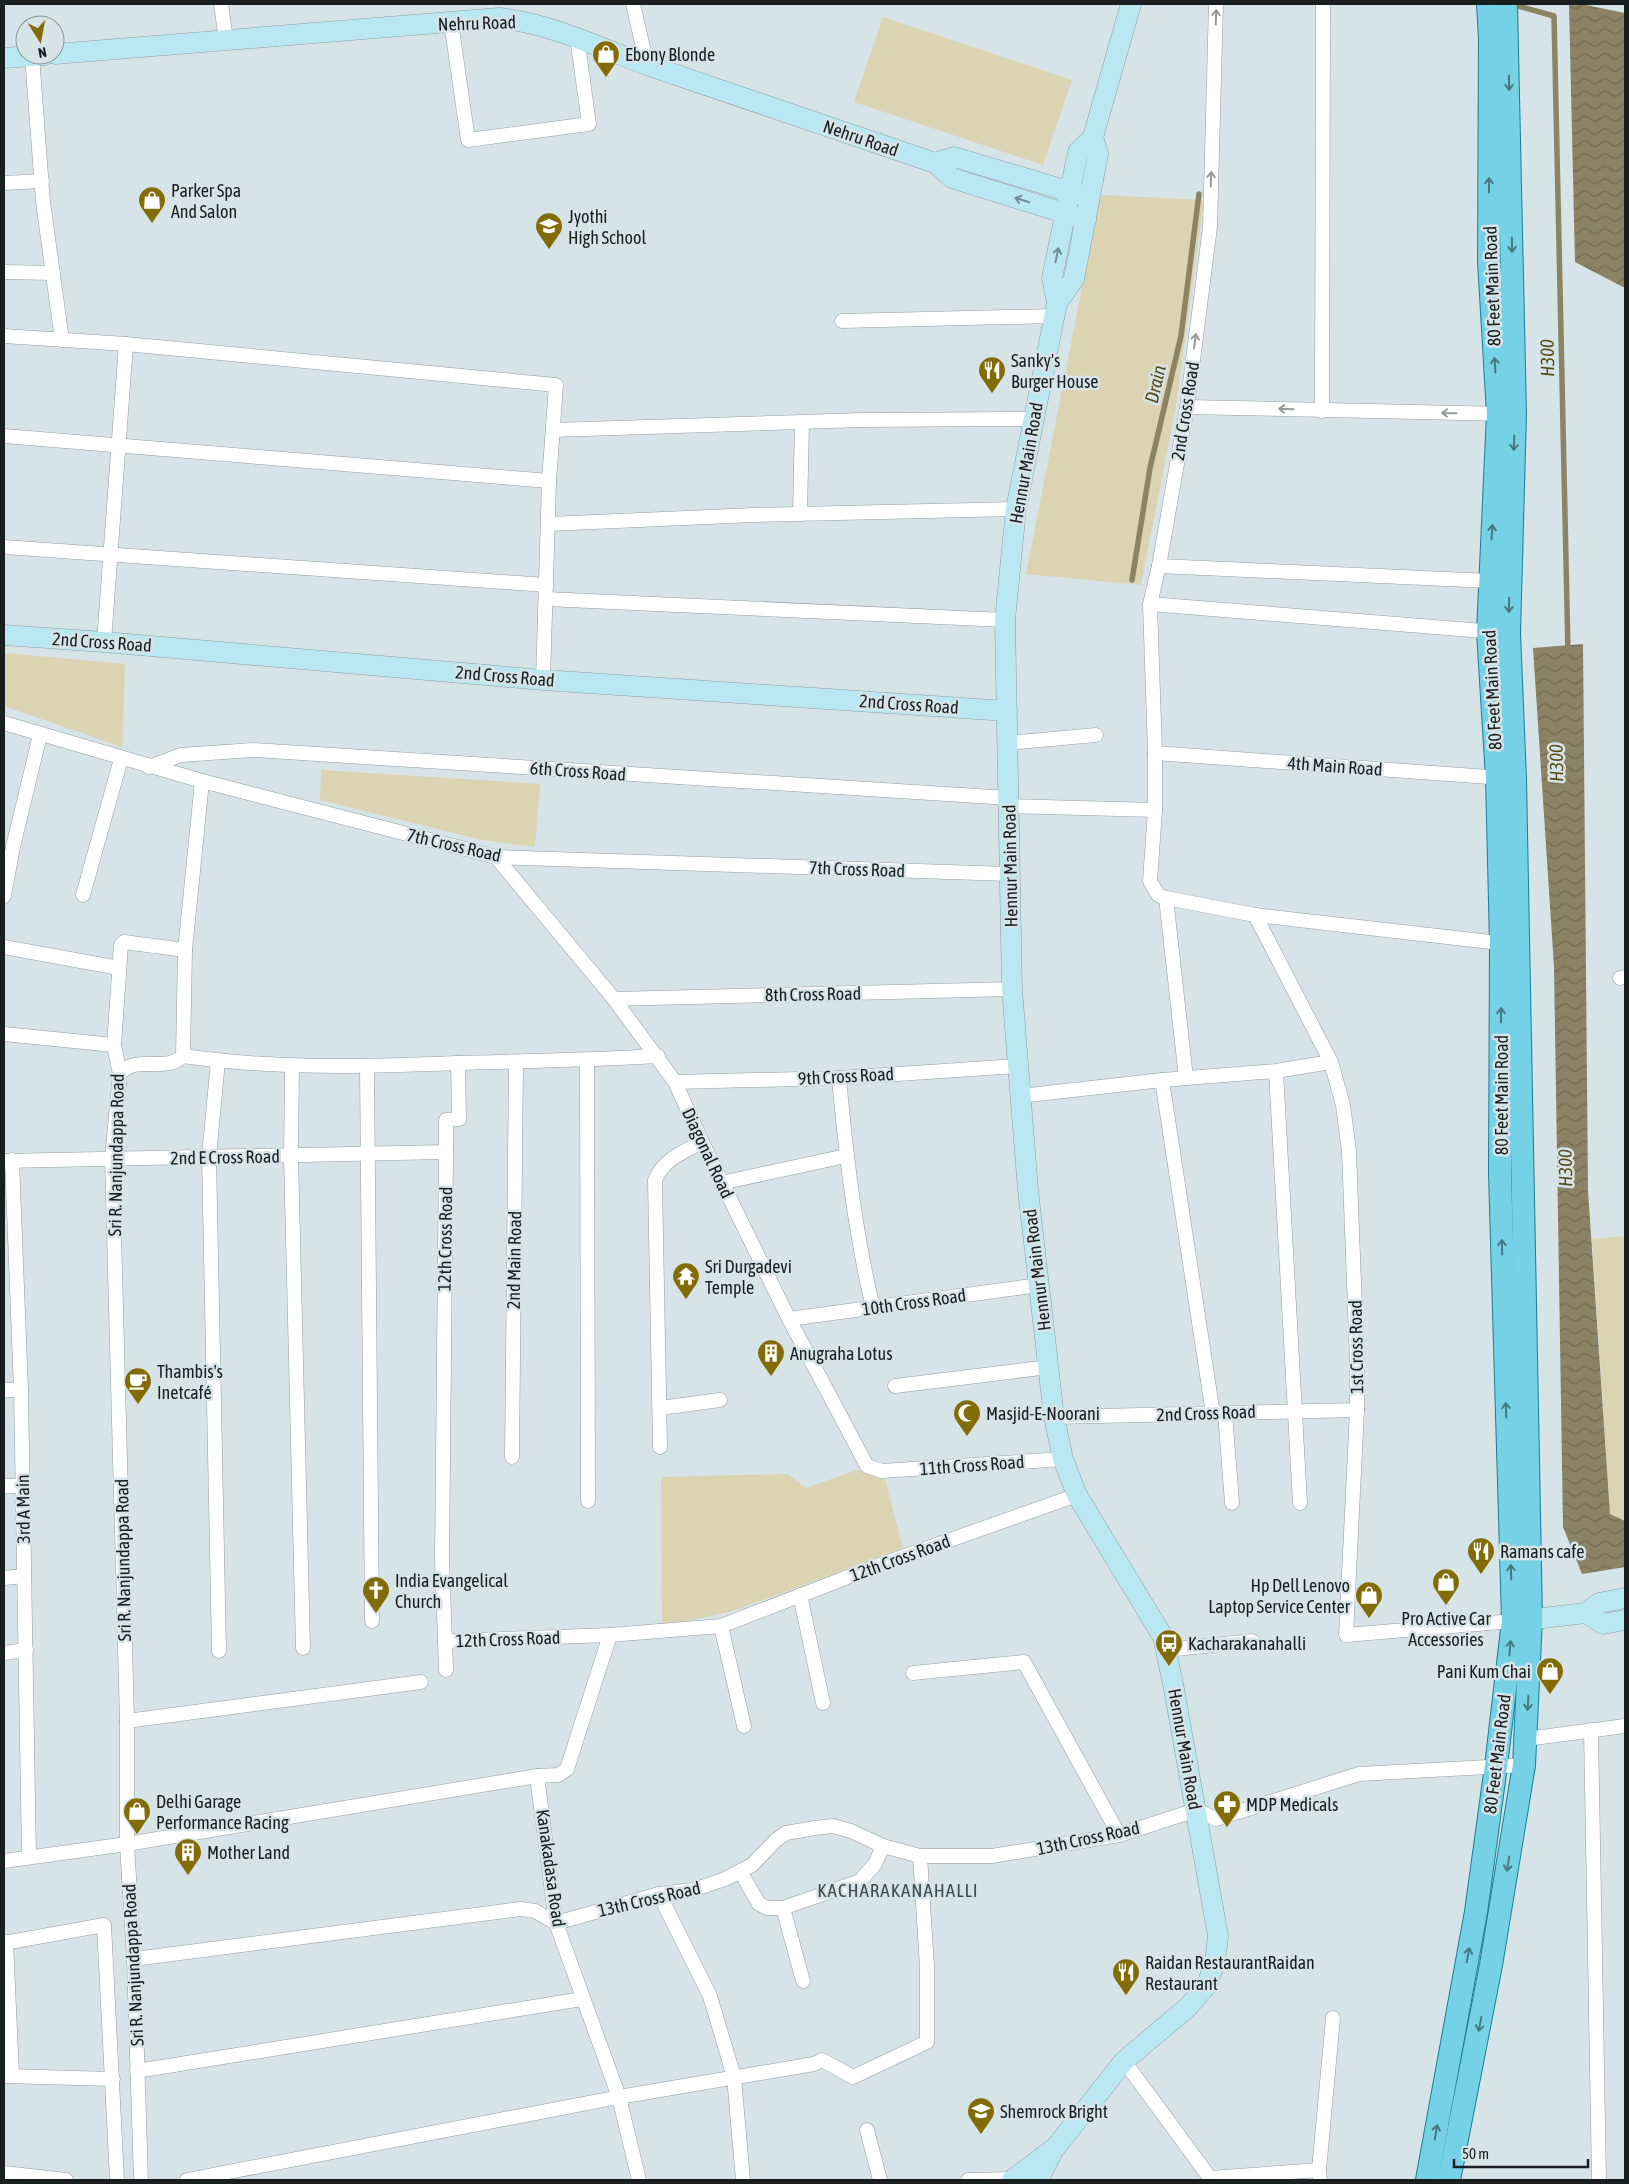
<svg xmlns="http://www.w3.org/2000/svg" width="1629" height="2184" font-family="'Asap Condensed',sans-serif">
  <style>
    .green { fill: #dcd3b3 }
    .water { fill: url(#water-waves) }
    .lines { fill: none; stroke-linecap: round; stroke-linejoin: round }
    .stream { stroke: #8c8264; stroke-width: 5.5 }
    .street-casing { stroke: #909ca0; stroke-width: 15 }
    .secondary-casing { stroke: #909ca0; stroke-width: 21 }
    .primary-casing { stroke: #197e95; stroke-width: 24 }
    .street { stroke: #fff; stroke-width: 14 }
    .secondary { stroke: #bae8f2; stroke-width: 20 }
    .primary { stroke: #75d1e5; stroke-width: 22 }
    .oneway { stroke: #989a9a }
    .oneway2 { stroke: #477882 }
    .oneway3 { stroke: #728d93 }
    .labels { text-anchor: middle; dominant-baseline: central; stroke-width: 5; stroke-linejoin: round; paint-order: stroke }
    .street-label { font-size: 18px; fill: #191e1f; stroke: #d6e3e7 }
    .poi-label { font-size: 18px; fill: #191e1f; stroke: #d6e3e7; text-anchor: start }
    .water-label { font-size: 19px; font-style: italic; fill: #594a13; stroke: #d6e3e7 }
    .neighbourhood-label { font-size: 19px; letter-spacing: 1px; fill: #404b4e; stroke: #d6e3e7 }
  </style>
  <defs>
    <pattern id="water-waves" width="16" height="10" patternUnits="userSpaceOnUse" patternTransform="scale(1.25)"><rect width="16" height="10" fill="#8c8264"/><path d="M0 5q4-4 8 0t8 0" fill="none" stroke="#726a52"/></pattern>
  </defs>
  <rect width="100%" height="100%" fill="#d6e3e7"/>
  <g class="green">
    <path d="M 883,17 L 1072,80 L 1043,165 L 854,102 Z"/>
    <path d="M 1100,195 L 1204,200 L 1176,406 L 1141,585 L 1026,574 Z"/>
    <path d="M 4,653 L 125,664 L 122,747 L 4,706 Z"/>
    <path d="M 321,770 L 540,784 L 535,847 L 482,840 L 320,800 Z"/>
    <path d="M 1625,1236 L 1625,1521 L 1610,1514 L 1592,1239 Z"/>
    <path d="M 857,1470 L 885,1480 L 903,1548 L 730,1612 L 662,1626 L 661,1477 L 788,1474 L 806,1488 Z"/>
  </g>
  <g class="water">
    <path d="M 1569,4 L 1581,4 L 1625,13 L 1625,288 L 1575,262 Z"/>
    <path d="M 1583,644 L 1588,1191 L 1610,1514 L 1625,1521 L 1625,1567 L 1582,1574 L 1563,1527 L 1554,967 L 1533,648 Z"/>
  </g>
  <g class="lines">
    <g class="stream">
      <path d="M 1511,4 L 1554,16 L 1568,652"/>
      <path d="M 1132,580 L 1150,468 L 1181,336 L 1199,194"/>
    </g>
    <g class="street-casing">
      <g id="street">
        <path d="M 221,4 L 226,40"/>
        <path d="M 633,4 L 647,65"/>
        <path d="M 1216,4 L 1210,227 L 1187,407 L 1159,566 L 1150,604 L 1155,753 L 1155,810 L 1150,881 L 1158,895 L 1166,898 L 1255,915 L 1508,944"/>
        <path d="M 451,22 L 468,140 L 589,124 L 577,37"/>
        <path d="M 32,56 L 43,202 L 62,340"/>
        <path d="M 4,183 L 42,181"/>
        <path d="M 4,272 L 53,273"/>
        <path d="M 842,321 L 1055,316"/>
        <path d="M 4,336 L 126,344 L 556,385 L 549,481 L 543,680"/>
        <path d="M 1187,407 L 1506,414"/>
        <path d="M 1322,411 L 1323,4"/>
        <path d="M 553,430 L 862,420 L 1033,419"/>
        <path d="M 4,436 L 549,481"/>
        <path d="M 800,514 L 802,423"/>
        <path d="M 548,524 L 754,515 L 1016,509"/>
        <path d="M 4,547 L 546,585"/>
        <path d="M 1159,566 L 1490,581"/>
        <path d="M 546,599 L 1005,620"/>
        <path d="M 1150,604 L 1496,632"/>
        <path d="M 104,642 L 126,344"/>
        <path d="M 4,723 L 202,781 L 496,857 L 1009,874"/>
        <path d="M 1008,743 L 1096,735"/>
        <path d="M 1155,753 L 1503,778"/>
        <path d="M 149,767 L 181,755 L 253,750 L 1009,798"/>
        <path d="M 1009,806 L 1155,810"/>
        <path d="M 496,857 L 614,999 L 675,1082 L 702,1142 L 789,1319 L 867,1466 L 882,1471 L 1063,1459"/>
        <path d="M 83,895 L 121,759"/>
        <path d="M 4,896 L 13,847 L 40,735"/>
        <path d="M 1166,898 L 1186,1078"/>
        <path d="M 1255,915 L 1331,1062 L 1343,1105 L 1349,1151 L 1357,1362 L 1357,1410 L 1346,1635 L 1513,1621"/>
        <path d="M 4,947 L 119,968"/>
        <path d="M 1620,978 L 1625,977"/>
        <path d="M 614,999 L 1012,989"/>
        <path d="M 4,1034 L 114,1045"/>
        <path d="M 183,1056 C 274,1069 365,1067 456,1063 C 524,1061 591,1060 658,1056"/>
        <path d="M 587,1060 L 588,1501"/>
        <path d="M 218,1061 L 209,1156 L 219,1651"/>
        <path d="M 458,1063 L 459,1119 L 446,1120 L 446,1152 L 442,1560 L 445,1641 L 610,1635 L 721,1626 L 871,1568 L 1077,1495"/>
        <path d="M 292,1066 L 291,1156 L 303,1648"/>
        <path d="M 367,1067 L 372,1621"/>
        <path d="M 1276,1071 L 1300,1503"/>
        <path d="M 120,1074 C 135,1054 166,1073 183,1056 L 185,950 L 202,781"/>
        <path d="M 839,1078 C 846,1155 855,1232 873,1308"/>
        <path d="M 1162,1080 L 1213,1414"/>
        <path d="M 675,1082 L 839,1078 L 1017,1066"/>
        <path d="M 1020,1096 L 1162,1080 L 1276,1071 L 1331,1062"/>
        <path d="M 12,1160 L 21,1390 L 29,1857"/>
        <path d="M 4,1161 L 446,1152"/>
        <path d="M 721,1183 L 846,1156"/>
        <path d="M 789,1319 L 1039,1285"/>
        <path d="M 895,1386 L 1049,1367"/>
        <path d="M 4,1390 L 21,1390"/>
        <path d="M 660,1408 L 720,1400"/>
        <path d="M 1225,1413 L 1232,1503"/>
        <path d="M 1054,1417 L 1357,1410"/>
        <path d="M 660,1447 L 655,1180 C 664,1159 683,1152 702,1142"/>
        <path d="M 512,1457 L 516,1062"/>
        <path d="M 4,1486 L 22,1486"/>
        <path d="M 4,1578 L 24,1576"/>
        <path d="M 800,1595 L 823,1703"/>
        <path d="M 721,1626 L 744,1726"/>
        <path d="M 610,1635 L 567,1769 L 558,1775 L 537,1776 L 556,1923 L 619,2097 L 639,2180"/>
        <path d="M 445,1641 L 446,1670"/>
        <path d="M 1166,1650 L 1252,1641"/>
        <path d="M 4,1653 L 26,1650"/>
        <path d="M 913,1673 L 1024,1662 L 1119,1835"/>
        <path d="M 127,1721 L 421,1682"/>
        <path d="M 1591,1730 L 1599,2180"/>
        <path d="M 1526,1739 L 1625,1726"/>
        <path d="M 4,1861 L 127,1844 L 537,1776"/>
        <path d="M 740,1871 L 759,1904 L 767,1908 L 783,1908 L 860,1881 L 875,1864 L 883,1846"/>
        <path d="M 659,1894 L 710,1996 L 734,2077 L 743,2180"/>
        <path d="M 783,1908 L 803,1981"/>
        <path d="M 556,1923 L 659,1894 L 693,1890 L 725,1879 L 752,1865 L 776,1840 L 786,1833 L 815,1828 L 833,1826 L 851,1831 L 883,1846 L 920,1856 L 992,1856 L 1119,1835 L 1196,1810 L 1216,1819 L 1359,1774 L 1524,1765"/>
        <path d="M 6,1942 L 12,2075"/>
        <path d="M 4,1943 L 104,1925 L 117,2180"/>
        <path d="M 134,1959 L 521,1909 L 535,1911 L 556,1923"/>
        <path d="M 1124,2061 L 1210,2178 L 1319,2170"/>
        <path d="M 137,2071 L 582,1999"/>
        <path d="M 4,2076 L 113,2079"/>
        <path d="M 867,2130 L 880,2180"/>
        <path d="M 4,2173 L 66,2180"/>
        <path d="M 141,2180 L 134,1959 L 127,1844 L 127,1721 L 112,1158 L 120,1074 L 114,1045 L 121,945 L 124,942 L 185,950"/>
        <path d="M 187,2180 L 619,2097 L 814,2064 L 822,2060 L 853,2077 L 927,2042 L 927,1967 L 920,1856"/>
        <path d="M 968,2180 L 1013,2179"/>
        <path d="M 1320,2180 L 1319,2170 L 1333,2018"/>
      </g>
    </g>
    <g class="secondary-casing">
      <g id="secondary">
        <path d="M 55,54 L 499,18 C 553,24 599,48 650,66 C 745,99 840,131 935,163 L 952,178 L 1086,220"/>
        <path d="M 4,58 L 45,55"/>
        <path d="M 935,163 L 954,157 L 1081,195"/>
        <path d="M 1057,303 L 1074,279 L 1098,154 L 1093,137"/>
        <path d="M 4,635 L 104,642 L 543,680 L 1007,711"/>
        <path d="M 1586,1613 L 1599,1603 L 1625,1598"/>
        <path d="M 1516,1621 L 1586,1613 L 1603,1624 L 1625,1620"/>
        <path d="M 1012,2180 L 1056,2147 L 1124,2061 L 1188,2007 L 1207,1985 L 1215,1962 L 1218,1936 L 1174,1689 L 1163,1637 L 1077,1495 L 1063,1459 L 1054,1417 L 1028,1190 L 1012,989 L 1005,620 L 1016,509 L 1057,303 L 1052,278 L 1078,152 L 1093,137 L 1131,4"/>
        <path d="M 1038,2180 L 1052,2153"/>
      </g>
    </g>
    <g class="primary-casing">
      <g id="primary">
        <path d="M 1427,2180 L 1476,1912 L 1496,1766 L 1513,1621 L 1500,1173 L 1501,943 L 1497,778 L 1488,632 L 1498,414 L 1489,261 L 1490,38 L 1488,4"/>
        <path d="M 1449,2180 L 1491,1965 L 1524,1765 L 1531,1619 L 1515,779 L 1509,633 L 1515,414 L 1506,4"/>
      </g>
    </g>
    <use href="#street" class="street"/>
    <use href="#secondary" class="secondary"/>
    <use href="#primary" class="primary"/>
  </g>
  <defs><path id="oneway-shaft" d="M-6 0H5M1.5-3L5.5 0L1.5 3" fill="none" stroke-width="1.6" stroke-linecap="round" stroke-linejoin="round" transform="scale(1.25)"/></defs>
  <g class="oneway">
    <use href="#oneway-shaft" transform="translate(1216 17) rotate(-88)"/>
    <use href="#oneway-shaft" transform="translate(1211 179) rotate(-88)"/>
    <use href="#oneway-shaft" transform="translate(1195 341) rotate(-83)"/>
    <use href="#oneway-shaft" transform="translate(1286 409) rotate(-178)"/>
    <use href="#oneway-shaft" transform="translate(1449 413) rotate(-179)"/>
  </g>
  <g class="oneway2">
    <use href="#oneway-shaft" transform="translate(1509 83) rotate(89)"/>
    <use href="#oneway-shaft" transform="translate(1489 185) rotate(-90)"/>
    <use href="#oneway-shaft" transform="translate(1512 245) rotate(89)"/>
    <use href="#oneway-shaft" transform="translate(1495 365) rotate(-93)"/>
    <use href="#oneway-shaft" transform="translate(1514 443) rotate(92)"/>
    <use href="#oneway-shaft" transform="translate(1492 532) rotate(-87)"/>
    <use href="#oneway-shaft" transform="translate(1509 605) rotate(91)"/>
    <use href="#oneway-shaft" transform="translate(1501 1015) rotate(-90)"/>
    <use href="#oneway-shaft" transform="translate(1502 1247) rotate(-91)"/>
    <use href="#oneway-shaft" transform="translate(1506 1410) rotate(-92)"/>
    <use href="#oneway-shaft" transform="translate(1511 1572) rotate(-92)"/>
    <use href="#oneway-shaft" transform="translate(1510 1648) rotate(-85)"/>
    <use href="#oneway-shaft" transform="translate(1528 1703) rotate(93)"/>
    <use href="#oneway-shaft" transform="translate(1508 1864) rotate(99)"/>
    <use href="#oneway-shaft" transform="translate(1468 1955) rotate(-80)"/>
    <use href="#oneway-shaft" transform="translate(1480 2024) rotate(101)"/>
    <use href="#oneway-shaft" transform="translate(1436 2132) rotate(-80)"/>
  </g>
  <g class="oneway3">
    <use href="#oneway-shaft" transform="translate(1022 200) rotate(-162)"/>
    <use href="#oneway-shaft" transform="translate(1057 255) rotate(-78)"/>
  </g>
  <defs>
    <g id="shop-pin" transform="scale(1.4375)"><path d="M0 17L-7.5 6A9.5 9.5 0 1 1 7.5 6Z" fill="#836b06" stroke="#d6e3e7"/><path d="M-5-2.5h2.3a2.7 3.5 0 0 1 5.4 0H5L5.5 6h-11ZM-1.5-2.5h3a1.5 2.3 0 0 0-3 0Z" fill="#fff"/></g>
    <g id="school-pin" transform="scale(1.4375)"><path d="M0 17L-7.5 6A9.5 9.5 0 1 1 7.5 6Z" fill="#836b06" stroke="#d6e3e7"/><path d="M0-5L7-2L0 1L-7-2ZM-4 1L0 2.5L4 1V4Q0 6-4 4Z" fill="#fff"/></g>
    <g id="restaurant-pin" transform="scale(1.4375)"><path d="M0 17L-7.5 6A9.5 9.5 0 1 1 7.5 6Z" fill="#836b06" stroke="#d6e3e7"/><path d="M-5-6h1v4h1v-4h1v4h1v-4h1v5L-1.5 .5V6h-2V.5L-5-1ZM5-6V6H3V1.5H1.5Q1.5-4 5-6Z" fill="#fff"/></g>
    <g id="temple-pin" transform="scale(1.4375)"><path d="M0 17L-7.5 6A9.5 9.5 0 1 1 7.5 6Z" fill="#836b06" stroke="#d6e3e7"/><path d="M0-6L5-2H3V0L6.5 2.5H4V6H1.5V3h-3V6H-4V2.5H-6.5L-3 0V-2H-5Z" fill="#fff"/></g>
    <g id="building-pin" transform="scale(1.4375)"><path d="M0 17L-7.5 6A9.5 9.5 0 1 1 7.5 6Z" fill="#836b06" stroke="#d6e3e7"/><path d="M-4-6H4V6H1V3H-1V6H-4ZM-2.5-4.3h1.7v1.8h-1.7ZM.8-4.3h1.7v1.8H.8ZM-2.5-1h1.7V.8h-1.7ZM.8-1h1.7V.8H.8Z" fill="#fff"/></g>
    <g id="cafe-pin" transform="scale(1.4375)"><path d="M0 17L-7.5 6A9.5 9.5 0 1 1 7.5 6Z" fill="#836b06" stroke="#d6e3e7"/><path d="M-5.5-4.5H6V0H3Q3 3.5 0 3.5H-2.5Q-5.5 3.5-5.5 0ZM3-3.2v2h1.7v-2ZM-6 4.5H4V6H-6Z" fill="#fff"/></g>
    <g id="mosque-pin" transform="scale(1.4375)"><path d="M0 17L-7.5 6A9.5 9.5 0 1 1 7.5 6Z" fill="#836b06" stroke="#d6e3e7"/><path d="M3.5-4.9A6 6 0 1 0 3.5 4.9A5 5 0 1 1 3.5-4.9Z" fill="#fff"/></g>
    <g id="church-pin" transform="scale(1.4375)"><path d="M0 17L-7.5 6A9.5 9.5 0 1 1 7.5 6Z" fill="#836b06" stroke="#d6e3e7"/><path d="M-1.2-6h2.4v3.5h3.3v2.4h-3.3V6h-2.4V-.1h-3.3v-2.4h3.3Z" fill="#fff"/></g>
    <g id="bus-pin" transform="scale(1.4375)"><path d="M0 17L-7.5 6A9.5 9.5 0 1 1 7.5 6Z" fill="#836b06" stroke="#d6e3e7"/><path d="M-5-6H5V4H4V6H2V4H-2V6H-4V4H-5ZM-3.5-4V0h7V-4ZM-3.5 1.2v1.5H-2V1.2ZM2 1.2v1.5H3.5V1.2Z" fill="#fff"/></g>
    <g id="pharmacy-pin" transform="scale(1.4375)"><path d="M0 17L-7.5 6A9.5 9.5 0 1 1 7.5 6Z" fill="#836b06" stroke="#d6e3e7"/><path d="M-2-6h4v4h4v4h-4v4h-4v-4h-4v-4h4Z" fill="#fff"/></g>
  </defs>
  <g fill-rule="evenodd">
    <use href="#shop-pin" x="606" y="54"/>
    <use href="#shop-pin" x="152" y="200"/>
    <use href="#school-pin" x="549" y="226"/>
    <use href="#restaurant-pin" x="992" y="370"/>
    <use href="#temple-pin" x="686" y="1276"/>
    <use href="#building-pin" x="771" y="1353"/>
    <use href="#cafe-pin" x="138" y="1381"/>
    <use href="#mosque-pin" x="967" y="1413"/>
    <use href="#restaurant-pin" x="1481" y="1551"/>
    <use href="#shop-pin" x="1446" y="1582"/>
    <use href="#church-pin" x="376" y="1590"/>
    <use href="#shop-pin" x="1369" y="1595"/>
    <use href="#bus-pin" x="1169" y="1643"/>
    <use href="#shop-pin" x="1550" y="1671"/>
    <use href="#pharmacy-pin" x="1227" y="1804"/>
    <use href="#shop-pin" x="137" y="1811"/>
    <use href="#building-pin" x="188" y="1852"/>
    <use href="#restaurant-pin" x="1126" y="1972"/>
    <use href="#school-pin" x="981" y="2111"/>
  </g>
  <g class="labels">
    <g class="street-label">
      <text transform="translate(477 23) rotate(-2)">Nehru Road</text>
      <text transform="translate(861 138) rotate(19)">Nehru Road</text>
      <text transform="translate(1492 286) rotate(-92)">80 Feet Main Road</text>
      <text transform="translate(1185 411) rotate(-81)">2nd Cross Road</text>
      <text transform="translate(1026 463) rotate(-80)">Hennur Main Road</text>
      <text transform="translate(102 642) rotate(4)">2nd Cross Road</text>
      <text transform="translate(505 676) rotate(5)">2nd Cross Road</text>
      <text transform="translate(1492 690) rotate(-93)">80 Feet Main Road</text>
      <text transform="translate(909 704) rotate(4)">2nd Cross Road</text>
      <text transform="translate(1335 766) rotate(4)">4th Main Road</text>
      <text transform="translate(578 771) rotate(4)">6th Cross Road</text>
      <text transform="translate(454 845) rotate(13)">7th Cross Road</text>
      <text transform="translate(1010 866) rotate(-91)">Hennur Main Road</text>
      <text transform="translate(857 869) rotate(2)">7th Cross Road</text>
      <text transform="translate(813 994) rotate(-1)">8th Cross Road</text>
      <text transform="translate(846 1076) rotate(-3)">9th Cross Road</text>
      <text transform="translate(1501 1095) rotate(-90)">80 Feet Main Road</text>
      <text transform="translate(708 1153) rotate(65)">Diagonal Road</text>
      <text transform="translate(116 1155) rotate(-89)">Sri R. Nanjundappa Road</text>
      <text transform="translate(225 1157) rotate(-1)">2nd E Cross Road</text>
      <text transform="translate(445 1239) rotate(-89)">12th Cross Road</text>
      <text transform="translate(514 1260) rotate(-89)">2nd Main Road</text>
      <text transform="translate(1037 1270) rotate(-97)">Hennur Main Road</text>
      <text transform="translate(914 1302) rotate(-8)">10th Cross Road</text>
      <text transform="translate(1356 1347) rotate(-91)">1st Cross Road</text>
      <text transform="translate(1206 1413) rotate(-2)">2nd Cross Road</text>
      <text transform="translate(972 1465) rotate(-4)">11th Cross Road</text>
      <text transform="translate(23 1509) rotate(-91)">3rd A Main</text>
      <text transform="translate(900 1558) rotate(-20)">12th Cross Road</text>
      <text transform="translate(123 1560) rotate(-91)">Sri R. Nanjundappa Road</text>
      <text transform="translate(508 1639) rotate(-2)">12th Cross Road</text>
      <text transform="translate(1185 1749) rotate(80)">Hennur Main Road</text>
      <text transform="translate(1497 1754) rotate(-83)">80 Feet Main Road</text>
      <text transform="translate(1088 1838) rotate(-12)">13th Cross Road</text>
      <text transform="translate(551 1868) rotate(82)">Kanakadasa Road</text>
      <text transform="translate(649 1899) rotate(-13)">13th Cross Road</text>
      <text transform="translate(133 1965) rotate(-93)">Sri R. Nanjundappa Road</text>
    </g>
    <g class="poi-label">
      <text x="625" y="54">Ebony Blonde</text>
      <text x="171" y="190">Parker Spa<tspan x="171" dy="21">And Salon</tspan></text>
      <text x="568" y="216">Jyothi<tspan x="568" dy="21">High School</tspan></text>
      <text x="1011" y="360">Sanky's<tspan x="1011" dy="21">Burger House</tspan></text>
      <text x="705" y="1266">Sri Durgadevi<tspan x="705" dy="21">Temple</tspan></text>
      <text x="790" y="1353">Anugraha Lotus</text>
      <text x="157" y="1371">Thambis's<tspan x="157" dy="21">Inetcafé</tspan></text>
      <text x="986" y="1413">Masjid-E-Noorani</text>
      <text x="1500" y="1551">Ramans cafe</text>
      <text x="395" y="1580">India Evangelical<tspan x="395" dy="21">Church</tspan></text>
      <text x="1350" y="1585" text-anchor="end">Hp Dell Lenovo<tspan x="1350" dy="21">Laptop Service Center</tspan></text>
      <text x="1446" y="1618" text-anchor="middle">Pro Active Car<tspan x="1446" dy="21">Accessories</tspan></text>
      <text x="1188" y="1643">Kacharakanahalli</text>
      <text x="1531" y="1671" text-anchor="end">Pani Kum Chai</text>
      <text x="156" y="1801">Delhi Garage<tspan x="156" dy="21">Performance Racing</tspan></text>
      <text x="1246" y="1804">MDP Medicals</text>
      <text x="207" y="1852">Mother Land</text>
      <text x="1145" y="1962">Raidan RestaurantRaidan<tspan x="1145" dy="21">Restaurant</tspan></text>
      <text x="1000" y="2111">Shemrock Bright</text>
    </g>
    <g class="water-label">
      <text transform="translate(1547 358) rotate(-91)">H300</text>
      <text transform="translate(1155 384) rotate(-77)">Drain</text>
      <text transform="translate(1556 763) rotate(-91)">H300</text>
      <text transform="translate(1565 1168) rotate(-91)">H300</text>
    </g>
    <g class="neighbourhood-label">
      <text x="898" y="1890">KACHARAKANAHALLI</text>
    </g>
  </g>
  <rect width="1629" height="2184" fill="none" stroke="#191e1f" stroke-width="10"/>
  <g transform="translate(40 40) rotate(169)"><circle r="24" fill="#d6e3e7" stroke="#8a9497"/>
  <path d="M0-4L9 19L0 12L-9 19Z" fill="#836b06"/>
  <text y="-8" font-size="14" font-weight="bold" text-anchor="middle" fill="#191e1f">N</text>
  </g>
  <path d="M1454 2159v8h134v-8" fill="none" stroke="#191e1f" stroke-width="2.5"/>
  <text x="1462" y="2159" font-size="15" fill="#191e1f" stroke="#d6e3e7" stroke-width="4" paint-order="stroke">50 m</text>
</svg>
